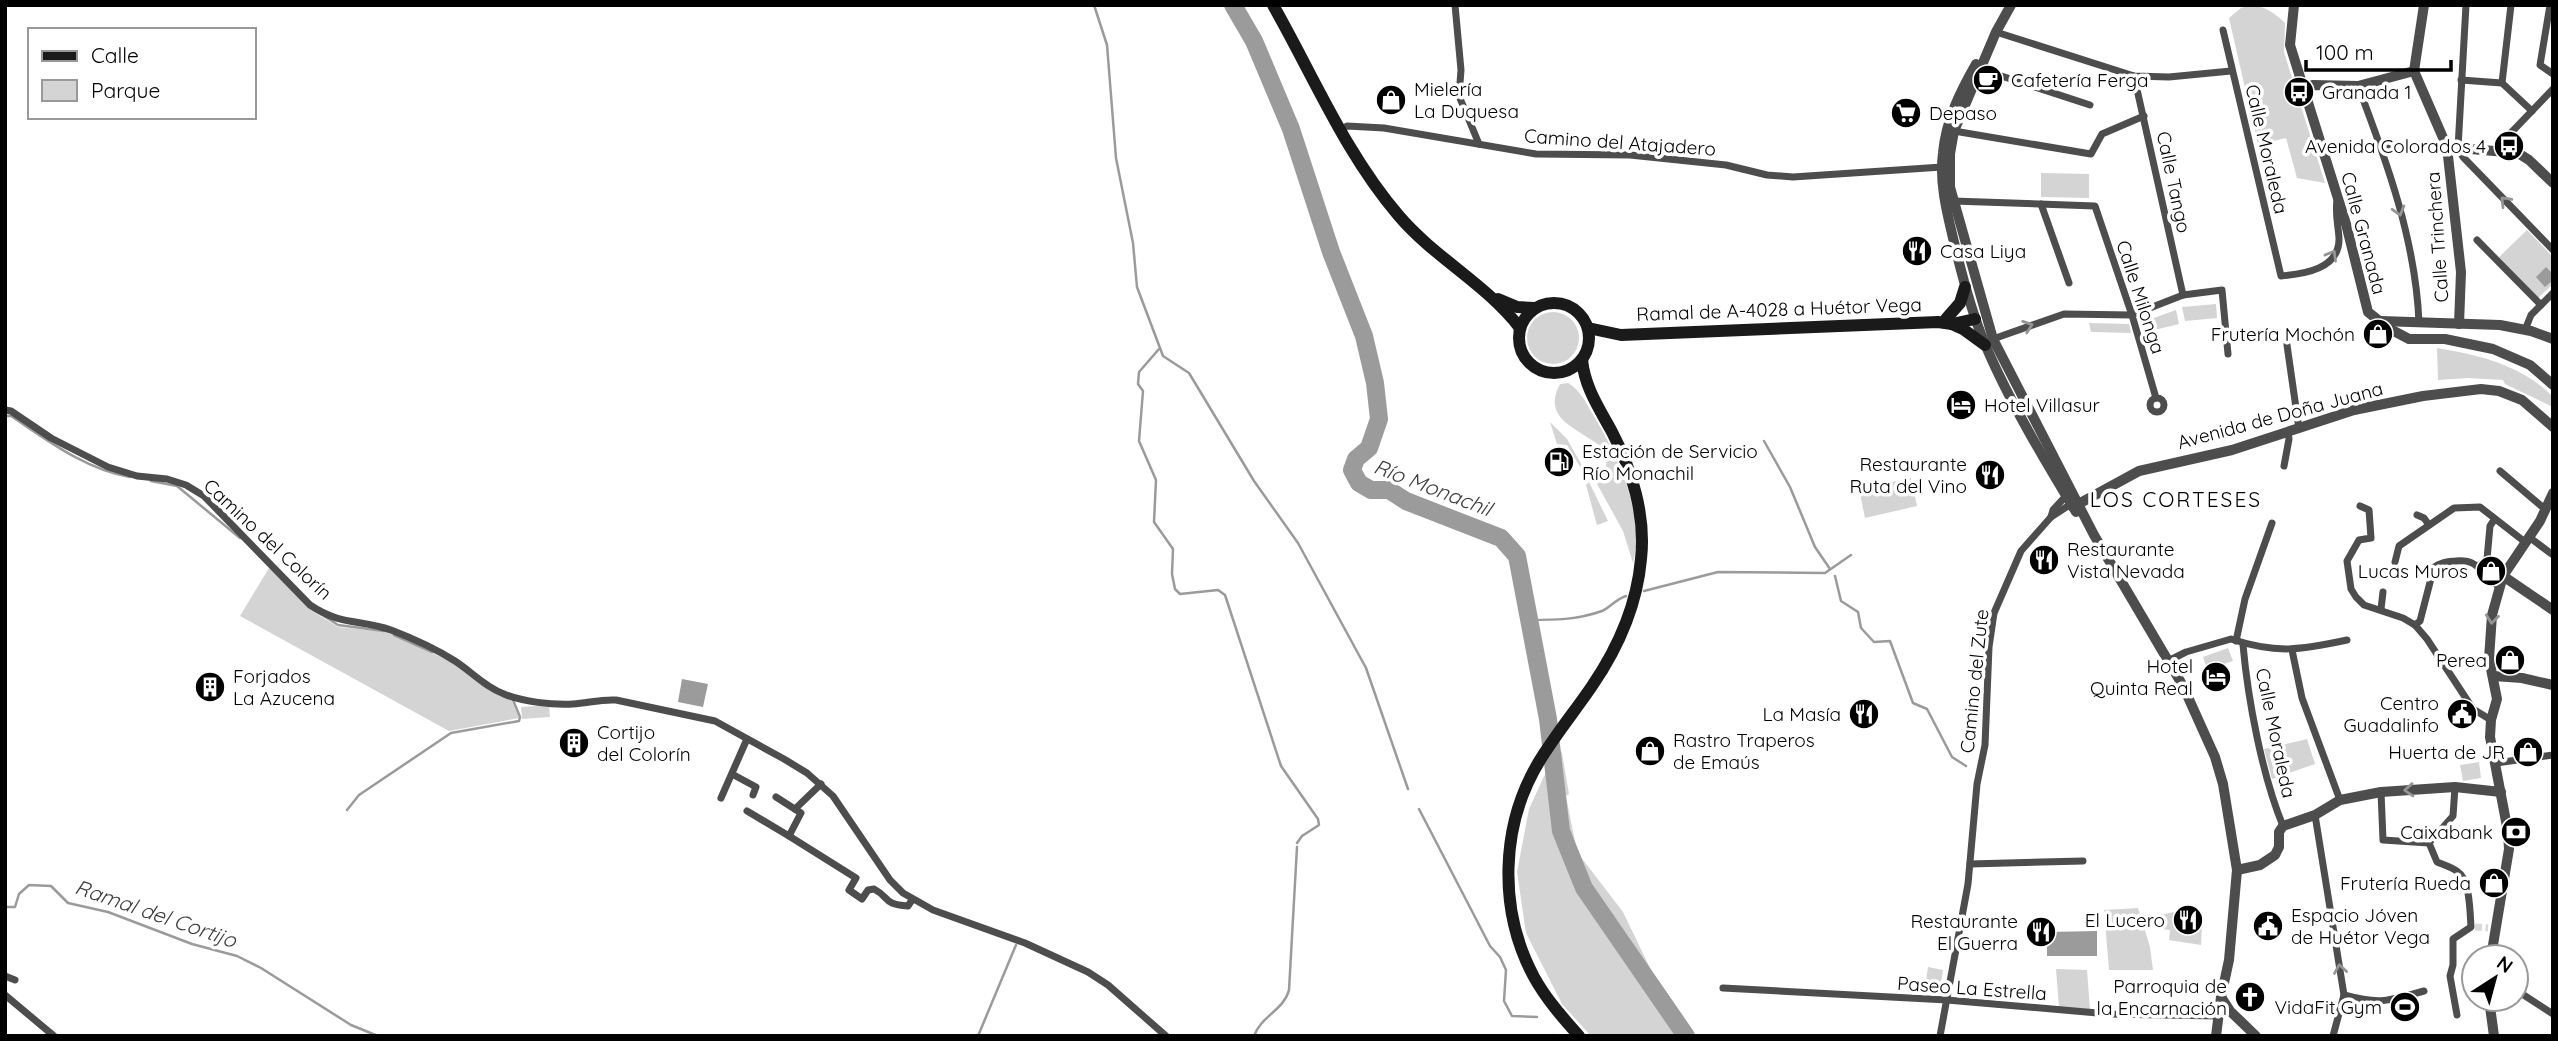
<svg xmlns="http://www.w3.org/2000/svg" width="2558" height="1041" font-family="Quicksand,sans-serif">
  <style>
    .green { fill: #d4d4d4 }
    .water { fill: #9b9b9b }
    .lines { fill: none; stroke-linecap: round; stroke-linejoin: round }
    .stream { stroke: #9b9b9b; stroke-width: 2.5 }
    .river { stroke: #9b9b9b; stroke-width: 18 }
    .minor-tunnel { stroke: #d9d9d9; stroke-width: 7; stroke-dasharray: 7 3.5; stroke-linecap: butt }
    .minor { stroke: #4d4d4d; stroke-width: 7 }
    .tertiary { stroke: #4d4d4d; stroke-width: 10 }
    .secondary { stroke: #1a1a1a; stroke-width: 12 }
    .oneway { stroke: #949494 }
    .labels { text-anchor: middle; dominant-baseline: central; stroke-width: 7; stroke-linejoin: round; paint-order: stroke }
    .poi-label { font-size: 19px; fill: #000; stroke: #fff; text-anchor: end }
    .street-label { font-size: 19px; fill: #000; stroke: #fff }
    .water-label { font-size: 21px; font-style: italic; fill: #3c3c3c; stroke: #fff }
    .neighbourhood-label { font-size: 21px; letter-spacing: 2px; fill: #000; stroke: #fff }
  </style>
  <rect width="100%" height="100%" fill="#fff"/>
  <g class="green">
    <path d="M 2249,5 C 2263,5 2275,13 2285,23 L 2284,52 L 2325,183 L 2297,178 L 2286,138 L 2258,145 L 2229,18 L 2241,8 Z"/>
    <path d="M 2041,173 L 2089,174 L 2089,198 L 2041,197 Z"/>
    <path d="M 2527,230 L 2553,257 L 2553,284 L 2538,298 L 2499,257 Z"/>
    <path d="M 2216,304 L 2217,318 L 2185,321 L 2182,307 Z"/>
    <path d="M 2176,310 L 2179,324 L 2146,332 L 2143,322 Z"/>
    <circle cx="1553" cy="338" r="26"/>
    <path d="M 2089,323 L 2129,324 L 2131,333 L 2091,332 Z"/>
    <path d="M 2437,348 C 2479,355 2522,365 2553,397 L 2553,407 L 2505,384 L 2503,380 L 2468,378 L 2438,380 Z"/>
    <path d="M 1568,383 C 1580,390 1585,401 1592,413 C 1616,452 1647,516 1633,563 L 1623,531 L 1596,482 L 1606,468 L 1607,456 C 1604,452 1600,446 1596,443 C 1574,427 1542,417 1560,384 Z"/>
    <path d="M 1550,422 L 1567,439 L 1584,469 L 1582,470 L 1567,445 L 1557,444 Z"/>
    <path d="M 1911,478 L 1917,506 L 1865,518 L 1859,489 Z"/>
    <path d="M 1589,482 L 1608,521 L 1597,525 L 1586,485 Z"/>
    <path d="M 269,568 L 312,611 L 338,627 L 387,632 L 452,662 L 511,699 L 519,718 L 449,731 L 240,616 Z"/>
    <path d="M 2228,648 L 2233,661 L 2207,670 L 2203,657 Z"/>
    <path d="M 549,705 L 550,717 L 522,719 L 521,707 Z"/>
    <path d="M 2307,739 L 2315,764 L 2272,779 L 2264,749 Z"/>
    <path d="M 1558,746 L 1562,753 L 1569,794 L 1566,796 L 1577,852 L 1623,912 L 1652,972 L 1696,1036 L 1591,1036 L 1562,1004 L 1526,933 L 1517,872 L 1529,809 Z"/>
    <path d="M 2479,762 L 2481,778 L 2463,781 L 2460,765 Z"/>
    <path d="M 2138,908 L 2150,947 L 2153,970 L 2109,970 L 2104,910 Z"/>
    <path d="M 2174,912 L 2174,921 L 2202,923 L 2201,945 L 2169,940 L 2170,930 L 2160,929 L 2160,915 Z"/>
    <path d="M 1928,967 L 1943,970 L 1940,989 L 1925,987 Z"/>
    <path d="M 2056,969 L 2087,970 L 2090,1010 L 2059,1007 Z"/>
  </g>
  <g class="water">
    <path d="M 2546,267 L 2553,274 L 2553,280 L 2545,287 L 2536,277 Z"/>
    <path d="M 682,679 L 708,684 L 703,707 L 678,702 Z"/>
    <path d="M 2097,931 L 2097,956 L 2047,956 L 2047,932 Z"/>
  </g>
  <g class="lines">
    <g class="stream">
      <path d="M 1094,5 L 1107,45 L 1116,158 L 1133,243 L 1137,287 L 1163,356 L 1189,373 L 1254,481 L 1298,543 L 1366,668 L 1408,789"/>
      <path d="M 1159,349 L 1139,372 L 1138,384 L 1143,391 L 1139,441 L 1156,480 L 1154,522 L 1173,549 L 1172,574 L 1175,589 L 1180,594 L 1218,590 L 1225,595 L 1281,766 L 1318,819 L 1319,825 L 1302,836 L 1297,843"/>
      <path d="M 5,416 L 11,416 C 47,440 86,470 130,477"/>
      <path d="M 1764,441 L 1790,487 L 1815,547 L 1830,569"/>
      <path d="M 151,481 L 177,486 L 240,538"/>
      <path d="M 1835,576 L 1841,601 L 1858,612 L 1861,628 L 1874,642 L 1890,641 L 1913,703 L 1927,709 L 1952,757 L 1966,766"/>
      <path d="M 1644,591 L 1718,572 L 1825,573 L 1851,555"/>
      <path d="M 324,616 L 338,625 L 384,631"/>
      <path d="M 1528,620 C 1554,620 1577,620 1602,611 C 1611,607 1616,599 1626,596"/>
      <path d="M 394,635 L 432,652"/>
      <path d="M 1419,809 L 1490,946 L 1500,957 L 1506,970 L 1504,1001 L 1512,1016 L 1537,1017"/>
      <path d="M 347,810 L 359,795 L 451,733 L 519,721 L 520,717 L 513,700"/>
      <path d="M 5,907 L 15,907 L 19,894 L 29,885 L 51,886 L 68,903 L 108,912 L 192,944 L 237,956 L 261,968 L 351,1025 L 378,1036"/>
      <path d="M 1554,1035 L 1554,1036"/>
      <path d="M 978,1036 L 1016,945"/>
      <path d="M 1254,1036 C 1261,1016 1284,1010 1289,990 L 1297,847"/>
    </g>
    <path class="river" d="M 1233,5 L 1254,41 L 1291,129 L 1331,252 L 1364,336 L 1375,383 L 1379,419 L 1369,448 L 1356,459 L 1352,470 L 1359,483 L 1371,490 L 1389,490 L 1406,501 L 1501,538 L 1517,556 L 1548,719 L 1561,831 L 1584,888 L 1686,1036"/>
    <path class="minor-tunnel" d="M 2475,927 L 2488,928"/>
    <g class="minor">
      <path d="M 1455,5 L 1461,70 L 1459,96 L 1479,144"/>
      <path d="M 2466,5 L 2458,148 L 2463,157 L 2553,250"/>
      <path d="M 2550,5 L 2540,65 L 2553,74"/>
      <path d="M 2223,30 L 2281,276 C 2304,274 2340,269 2339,238 C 2338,224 2335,214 2337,200"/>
      <path d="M 1996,32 L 2134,76 L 2169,77 L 2231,71"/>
      <path d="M 1980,69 L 2090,105"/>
      <path d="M 2134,76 L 2183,295"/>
      <path d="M 2461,80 L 2502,83 L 2532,111"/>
      <path d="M 2502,83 L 2511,5"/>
      <path d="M 2358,86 C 2387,162 2416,242 2419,323"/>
      <path d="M 1340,130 L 1347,126 L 1384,128 L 1536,154 L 1630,155 L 1726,165 L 1767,175 L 1793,177 L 1942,167"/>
      <path d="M 1954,131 L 2091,154 L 2102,134 L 2144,116"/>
      <path d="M 2380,145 L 2447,147"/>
      <path d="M 2502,152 L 2505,139 L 2553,89"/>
      <path d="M 1953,201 L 2095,206 L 2132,315 L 2156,398"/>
      <path d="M 2041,204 L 2069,283"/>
      <path d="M 2477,240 L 2541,305"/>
      <path d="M 2525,330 L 2531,315 L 2553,293"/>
      <path d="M 1993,339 L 2064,314 L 2132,315 L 2183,295 L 2222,290 L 2228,354"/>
      <path d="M 2287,345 L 2299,429"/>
      <circle cx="2157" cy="405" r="7"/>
      <path d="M 5,410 L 11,411 L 51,438 L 108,467 L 137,476 L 167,479 L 186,485 L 204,496 L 310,605 C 341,626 360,619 391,630 C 412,638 436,649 455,661 C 472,672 485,687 504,694 C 523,702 552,705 573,704 C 588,703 601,699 616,700 L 715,721 L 784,759 L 807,773 L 833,796 L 890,880 L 903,893 L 933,910 L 1025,943 L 1088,972 L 1108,985 L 1166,1036"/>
      <path d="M 2284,466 L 2289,439 L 2288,433"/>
      <path d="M 2500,471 L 2546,510"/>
      <path d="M 2360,506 L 2369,510 L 2371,538 L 2359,540 L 2347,561 L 2351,589 L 2356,597 L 2364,605 L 2403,618 L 2415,625 L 2427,639 L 2473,709 L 2491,720"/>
      <path d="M 2417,515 L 2424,518 L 2429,525"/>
      <path d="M 2051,517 L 2071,504"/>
      <path d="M 2529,537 L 2553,555"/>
      <path d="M 2395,562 L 2399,546 L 2454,508 L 2480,507 L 2525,542"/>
      <path d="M 2478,566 L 2487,559 L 2490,526 L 2494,520"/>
      <path d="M 2381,609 L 2383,592"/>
      <path d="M 2415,625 L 2420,621 L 2434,567 C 2441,562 2447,562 2456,561 C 2482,559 2478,575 2499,586"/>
      <path d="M 2236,641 L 2245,599 L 2272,523"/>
      <path d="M 2243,645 C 2248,700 2262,775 2283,826"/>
      <path d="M 2292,650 L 2302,698 L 2340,800"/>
      <path d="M 2170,660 L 2186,652 L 2231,639 C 2277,654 2300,650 2347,640"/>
      <path d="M 2496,763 L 2553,755"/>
      <path d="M 732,774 L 756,787 L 753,795"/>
      <path d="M 2455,787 L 2453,816 L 2429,843 L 2437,862 C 2444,865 2452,867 2458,872 C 2470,879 2470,913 2471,927 L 2453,939 L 2453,965 L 2450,976 L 2457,1015"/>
      <path d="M 2381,792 L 2383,840 L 2429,843"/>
      <path d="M 721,798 L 747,739"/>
      <path d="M 795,809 L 821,784"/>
      <path d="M 747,811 L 789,836 L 801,813 L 776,797"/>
      <path d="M 2315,815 L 2344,995 L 2333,1036"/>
      <path d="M 789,836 L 856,878 L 849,890 L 862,899 L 868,890 L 874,889 C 891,898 882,904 908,906 L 912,900"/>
      <path d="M 1970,864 L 2083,861"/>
      <path d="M 5,976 L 15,980"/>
      <path d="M 1723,988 L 1947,1000 L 2109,1014 L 2218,1016"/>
      <path d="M 2516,990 L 2553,1014"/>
      <path d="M 5,995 L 54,1036"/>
      <path d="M 2344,995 C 2381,1005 2387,1001 2424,991"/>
      <path d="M 1940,1036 L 1968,884 L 1977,784 L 1985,745 L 1989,647 L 1994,613 L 2021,551 L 2051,517 L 2053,510 L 2066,496"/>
    </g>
    <g class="tertiary">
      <path d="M 2011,5 L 1996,32 L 1954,131 L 1950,154 L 1950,187 L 1993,339 L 2094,535 L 2183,686 L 2215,757 L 2223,784 L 2237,870 L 2229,960 L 2221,997 L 2216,1036"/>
      <path d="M 2294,5 L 2290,45 L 2346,224 L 2368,312 L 2388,328 L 2409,339 L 2445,339 L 2493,349 L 2530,365 L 2553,385"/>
      <path d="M 2424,5 L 2414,71 L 2447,147 L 2461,272 L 2459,324"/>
      <path d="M 1976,64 C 1960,92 1946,120 1943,153 C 1939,182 1947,213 1954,242 C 1962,276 1971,311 1985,344 C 2008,399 2045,461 2076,512"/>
      <path d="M 2305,88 L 2313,85 L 2358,86 L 2414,71"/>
      <path d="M 2447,147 L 2518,153 L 2529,160 L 2553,183"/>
      <path d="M 2381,321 L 2500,325 L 2531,331 L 2553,339"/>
      <path d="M 2073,507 L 2139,471 L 2232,450 L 2354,410 L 2423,396 L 2481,389 L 2499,391 L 2522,400 L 2553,427"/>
      <path d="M 2503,576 L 2553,610"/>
      <path d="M 2493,676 L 2522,678 L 2553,685"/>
      <path d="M 2237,870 L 2260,865 L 2275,855 L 2279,847 L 2279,832 L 2283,826 L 2315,815 L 2340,800 L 2381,792 L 2455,787 L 2501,792"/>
      <path d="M 2491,957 L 2509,849 L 2508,832 L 2490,737 L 2491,720 L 2497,699 L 2489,659 L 2492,615 L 2503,576 L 2540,521 L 2553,493"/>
      <path d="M 2221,997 L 2230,1011 L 2256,1036"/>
      <path d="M 2489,999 L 2494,1036"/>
    </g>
    <g class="secondary">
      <path d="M 1273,5 C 1314,77 1345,153 1399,216 C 1435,258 1486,284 1520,328"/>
      <path d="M 1498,299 L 1517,307 L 1535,308"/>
      <circle cx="1554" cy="338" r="35"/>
      <path d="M 1946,319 L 1960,303 L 1965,287"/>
      <path d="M 1952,324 L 1963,329 L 1985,345"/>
      <path d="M 1588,328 L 1621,335 L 1938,322 L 1952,324 L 1975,319"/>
      <path d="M 1579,1036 C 1563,1018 1546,999 1534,977 C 1498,910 1500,825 1540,760 C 1556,734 1575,711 1592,686 C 1618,648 1637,605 1641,559 C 1646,516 1632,470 1612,432 C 1599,408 1585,388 1582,360"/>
    </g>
  </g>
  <defs><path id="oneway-chevron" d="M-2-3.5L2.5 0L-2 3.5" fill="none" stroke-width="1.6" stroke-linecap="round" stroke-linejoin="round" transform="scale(1.75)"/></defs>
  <g class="oneway">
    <use href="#oneway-chevron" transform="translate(2505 201) rotate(-134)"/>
    <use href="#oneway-chevron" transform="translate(2399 211) rotate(74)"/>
    <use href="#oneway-chevron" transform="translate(2332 255) rotate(-60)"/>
    <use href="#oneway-chevron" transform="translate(2028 326) rotate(-19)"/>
    <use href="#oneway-chevron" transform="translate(2492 619) rotate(96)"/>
    <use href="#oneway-chevron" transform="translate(2409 790) rotate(176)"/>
    <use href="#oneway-chevron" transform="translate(2340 969) rotate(-99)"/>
  </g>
  <defs>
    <g id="cafe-disc" transform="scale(1.575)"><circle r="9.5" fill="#000" stroke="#fff"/><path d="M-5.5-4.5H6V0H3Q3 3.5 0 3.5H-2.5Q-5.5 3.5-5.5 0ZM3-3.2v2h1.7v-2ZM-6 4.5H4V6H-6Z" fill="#fff"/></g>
    <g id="bus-disc" transform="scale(1.575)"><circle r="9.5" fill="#000" stroke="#fff"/><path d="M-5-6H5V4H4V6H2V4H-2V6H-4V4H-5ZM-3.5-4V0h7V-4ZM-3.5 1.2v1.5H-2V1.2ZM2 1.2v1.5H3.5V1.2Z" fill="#fff"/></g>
    <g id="shop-disc" transform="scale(1.575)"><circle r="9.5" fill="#000" stroke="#fff"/><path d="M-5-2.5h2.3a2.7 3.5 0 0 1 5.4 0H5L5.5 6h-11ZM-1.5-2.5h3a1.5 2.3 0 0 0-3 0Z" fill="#fff"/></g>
    <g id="supermarket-disc" transform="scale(1.575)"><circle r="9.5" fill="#000" stroke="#fff"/><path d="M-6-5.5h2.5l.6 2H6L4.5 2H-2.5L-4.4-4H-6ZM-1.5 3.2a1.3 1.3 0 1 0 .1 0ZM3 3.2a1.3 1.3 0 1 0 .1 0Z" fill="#fff"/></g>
    <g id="restaurant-disc" transform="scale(1.575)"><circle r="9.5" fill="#000" stroke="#fff"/><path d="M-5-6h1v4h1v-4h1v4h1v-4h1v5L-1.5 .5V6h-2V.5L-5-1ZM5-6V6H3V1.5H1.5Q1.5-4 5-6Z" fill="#fff"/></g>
    <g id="hotel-disc" transform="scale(1.575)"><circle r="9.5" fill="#000" stroke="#fff"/><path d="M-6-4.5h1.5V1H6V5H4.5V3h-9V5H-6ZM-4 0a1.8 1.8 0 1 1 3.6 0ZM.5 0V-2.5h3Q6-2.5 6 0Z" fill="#fff"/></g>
    <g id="fuel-disc" transform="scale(1.575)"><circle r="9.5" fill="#000" stroke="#fff"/><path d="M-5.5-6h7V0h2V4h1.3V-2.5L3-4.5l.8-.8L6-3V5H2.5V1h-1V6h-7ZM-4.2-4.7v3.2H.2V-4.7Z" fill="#fff"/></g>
    <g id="building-disc" transform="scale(1.575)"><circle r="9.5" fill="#000" stroke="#fff"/><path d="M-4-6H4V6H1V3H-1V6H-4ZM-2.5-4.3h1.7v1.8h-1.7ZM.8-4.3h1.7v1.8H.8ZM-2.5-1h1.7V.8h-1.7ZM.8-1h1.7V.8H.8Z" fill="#fff"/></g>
    <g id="civic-disc" transform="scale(1.575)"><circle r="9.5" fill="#000" stroke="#fff"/><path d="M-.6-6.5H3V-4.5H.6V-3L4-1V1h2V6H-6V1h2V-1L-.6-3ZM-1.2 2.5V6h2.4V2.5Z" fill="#fff"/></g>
    <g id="bank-disc" transform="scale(1.575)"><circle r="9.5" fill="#000" stroke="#fff"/><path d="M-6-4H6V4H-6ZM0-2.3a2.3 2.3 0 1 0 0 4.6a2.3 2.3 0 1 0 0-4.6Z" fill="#fff"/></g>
    <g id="church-disc" transform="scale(1.575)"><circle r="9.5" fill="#000" stroke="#fff"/><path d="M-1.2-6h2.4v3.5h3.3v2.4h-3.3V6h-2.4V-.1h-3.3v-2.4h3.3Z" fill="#fff"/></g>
    <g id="stadium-disc" transform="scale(1.575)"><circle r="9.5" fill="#000" stroke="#fff"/><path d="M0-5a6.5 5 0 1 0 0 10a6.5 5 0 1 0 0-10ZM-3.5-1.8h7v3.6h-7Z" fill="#fff"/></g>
  </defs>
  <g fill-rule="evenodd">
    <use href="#cafe-disc" x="1988" y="80"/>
    <use href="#bus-disc" x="2299" y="92"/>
    <use href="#shop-disc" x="1391" y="100"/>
    <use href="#supermarket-disc" x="1906" y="113"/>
    <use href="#bus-disc" x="2509" y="146"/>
    <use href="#restaurant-disc" x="1917" y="251"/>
    <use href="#shop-disc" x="2378" y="334"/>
    <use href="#hotel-disc" x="1961" y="405"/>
    <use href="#fuel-disc" x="1559" y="462"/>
    <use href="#restaurant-disc" x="1990" y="475"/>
    <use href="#restaurant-disc" x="2044" y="560"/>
    <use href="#shop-disc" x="2491" y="571"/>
    <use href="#shop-disc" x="2510" y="660"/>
    <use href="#hotel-disc" x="2216" y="677"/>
    <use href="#building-disc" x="210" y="687"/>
    <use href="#restaurant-disc" x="1864" y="714"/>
    <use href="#civic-disc" x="2462" y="714"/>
    <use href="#building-disc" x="574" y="743"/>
    <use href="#shop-disc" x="1650" y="751"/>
    <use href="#shop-disc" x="2528" y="752"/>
    <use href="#bank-disc" x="2516" y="832"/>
    <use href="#shop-disc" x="2494" y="883"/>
    <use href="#restaurant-disc" x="2188" y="920"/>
    <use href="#civic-disc" x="2268" y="926"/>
    <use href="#restaurant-disc" x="2041" y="932"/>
    <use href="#church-disc" x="2250" y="997"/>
    <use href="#stadium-disc" x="2405" y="1007"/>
  </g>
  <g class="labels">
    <g class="poi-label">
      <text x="2011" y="80" text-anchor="start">Cafetería Ferga</text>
      <text x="1414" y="89" text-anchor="start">Mielería<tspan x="1414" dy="22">La Duquesa</tspan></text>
      <text x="2322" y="92" text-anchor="start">Granada 1</text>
      <text x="1929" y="113" text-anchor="start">Depaso</text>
      <text x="2486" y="146">Avenida Colorados 4</text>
      <text x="1940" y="251" text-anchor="start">Casa Liya</text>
      <text x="2355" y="334">Frutería Mochón</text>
      <text x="1984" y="405" text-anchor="start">Hotel Villasur</text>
      <text x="1582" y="451" text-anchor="start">Estación de Servicio<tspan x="1582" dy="22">Río Monachil</tspan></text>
      <text x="1967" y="464">Restaurante<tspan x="1967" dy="22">Ruta del Vino</tspan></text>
      <text x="2067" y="549" text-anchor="start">Restaurante<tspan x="2067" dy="22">Vista Nevada</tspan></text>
      <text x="2468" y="571">Lucas Muros</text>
      <text x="2487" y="660">Perea</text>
      <text x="2193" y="666">Hotel<tspan x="2193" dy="22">Quinta Real</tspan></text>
      <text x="233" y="676" text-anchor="start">Forjados<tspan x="233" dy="22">La Azucena</tspan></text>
      <text x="2439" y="703">Centro<tspan x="2439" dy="22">Guadalinfo</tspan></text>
      <text x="1841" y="714">La Masía</text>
      <text x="597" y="732" text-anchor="start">Cortijo<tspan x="597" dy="22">del Colorín</tspan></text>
      <text x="1673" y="740" text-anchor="start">Rastro Traperos<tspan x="1673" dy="22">de Emaús</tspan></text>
      <text x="2505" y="752">Huerta de JR</text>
      <text x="2493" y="832">Caixabank</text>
      <text x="2471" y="883">Frutería Rueda</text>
      <text x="2291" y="915" text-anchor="start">Espacio Jóven<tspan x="2291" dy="22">de Huétor Vega</tspan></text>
      <text x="2165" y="920">El Lucero</text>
      <text x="2018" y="921">Restaurante<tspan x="2018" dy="22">El Guerra</tspan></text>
      <text x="2227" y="986">Parroquia de<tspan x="2227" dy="22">la Encarnación</tspan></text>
      <text x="2382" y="1007">VidaFit Gym</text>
    </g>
    <g class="street-label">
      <text transform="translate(1620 142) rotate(4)">Camino del Atajadero</text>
      <text transform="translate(2267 149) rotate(77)">Calle Moraleda</text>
      <text transform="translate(2174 182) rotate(78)">Calle Tango</text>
      <text transform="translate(2364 233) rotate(75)">Calle Granada</text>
      <text transform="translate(2437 237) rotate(-94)">Calle Trinchera</text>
      <text transform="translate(2141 297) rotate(72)">Calle Milonga</text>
      <text transform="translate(1779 309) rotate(-2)">Ramal de A-4028 a Huétor Vega</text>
      <text transform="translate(2280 415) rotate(-15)">Avenida de Doña Juana</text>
      <text transform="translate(268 539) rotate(43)">Camino del Colorín</text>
      <text transform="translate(1974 681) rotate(-84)">Camino del Zute</text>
      <text transform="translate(2276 733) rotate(78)">Calle Moraleda</text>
      <text transform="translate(1972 988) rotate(4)">Paseo La Estrella</text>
    </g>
    <g class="water-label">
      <text transform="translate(1433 487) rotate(21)">Río Monachil</text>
      <text transform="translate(156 913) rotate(19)">Ramal del Cortijo</text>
    </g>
    <g class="neighbourhood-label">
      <text x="2176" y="499">LOS CORTESES</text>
    </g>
  </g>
  <rect width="2558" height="1041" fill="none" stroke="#000000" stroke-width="14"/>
  <rect x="28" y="28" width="228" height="91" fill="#ffffff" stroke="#999999" stroke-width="2"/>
  <rect x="42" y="51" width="35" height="10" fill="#1a1a1a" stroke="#999999" stroke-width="2"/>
  <text x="91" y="63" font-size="21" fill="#000000">Calle</text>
  <rect x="42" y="80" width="35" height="21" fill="#d4d4d4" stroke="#999999" stroke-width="2"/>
  <text x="91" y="98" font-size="21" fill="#000000">Parque</text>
  <g transform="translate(2495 978) rotate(36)"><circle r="33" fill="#ffffff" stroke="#999999" stroke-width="2"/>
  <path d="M0-5L12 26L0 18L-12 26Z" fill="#000000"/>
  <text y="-10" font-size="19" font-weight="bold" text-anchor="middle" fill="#000000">N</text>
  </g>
  <path d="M2306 60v10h145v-10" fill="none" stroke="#000000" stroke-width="3.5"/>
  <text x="2316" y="60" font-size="21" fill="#000000" stroke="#ffffff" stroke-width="5" paint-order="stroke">100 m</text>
</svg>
